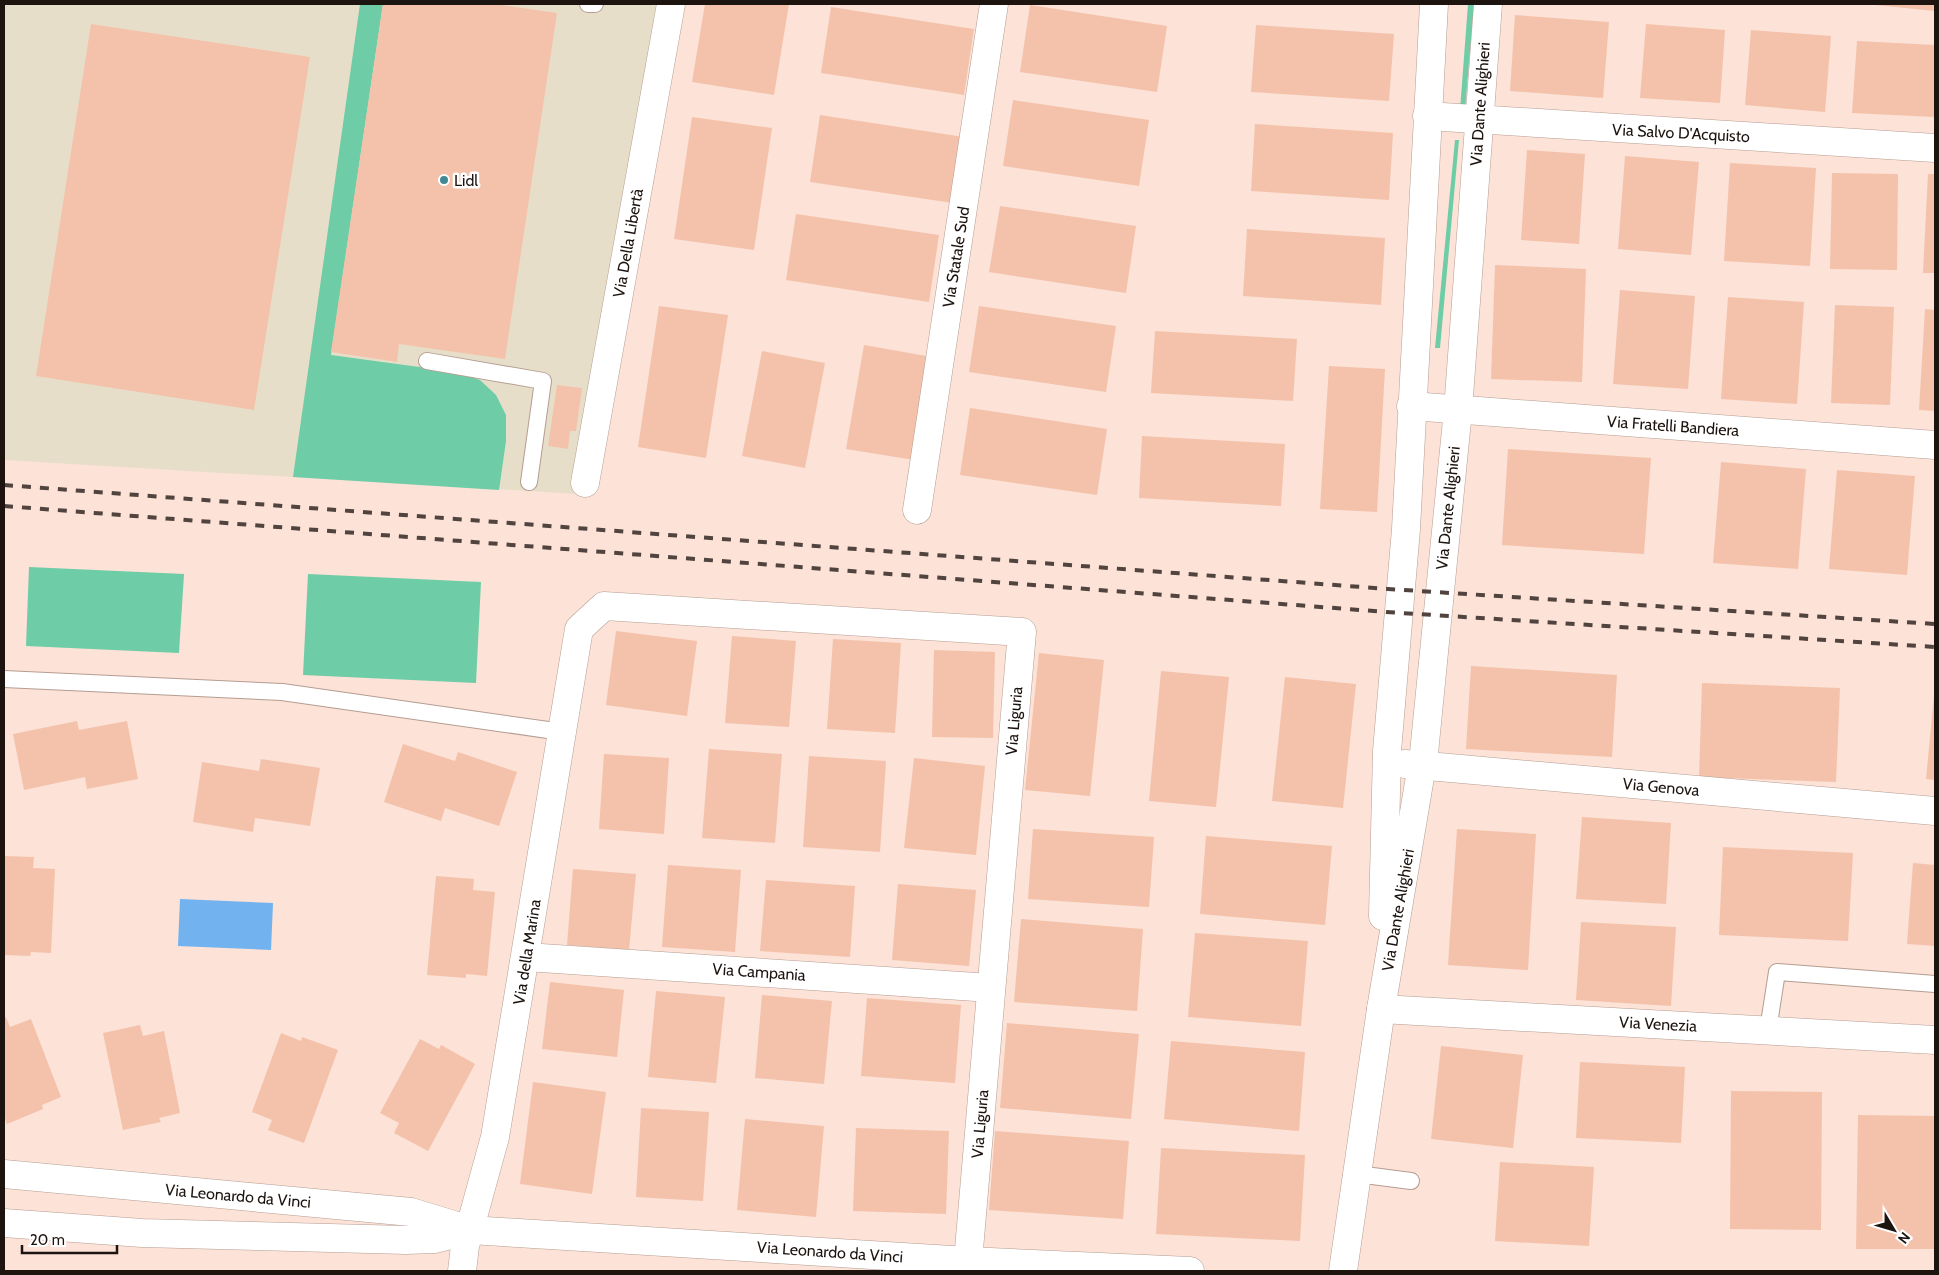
<svg xmlns="http://www.w3.org/2000/svg" width="1939" height="1275" font-family="Cabin,sans-serif">
  <style>
    .commercial { fill: #e7dec9 }
    .green { fill: #6ecda6 }
    .water { fill: #72b2ee }
    .building { fill: #f4c2ab }
    .lines { fill: none; stroke-linecap: round; stroke-linejoin: round }
    .service-casing { stroke: #b59d92; stroke-width: 18 }
    .minor-casing { stroke: #b59d92; stroke-width: 29 }
    .tertiary-casing { stroke: #b59d92; stroke-width: 29 }
    .service { stroke: #fff; stroke-width: 16 }
    .minor { stroke: #fff; stroke-width: 28 }
    .tertiary { stroke: #fff; stroke-width: 28 }
    .rail { stroke: #51443f; stroke-width: 4; stroke-dasharray: 9 9; stroke-linecap: butt }
    .poi-dot { fill: #428892; stroke: #fff; stroke-width: 2 }
    .labels { text-anchor: middle; dominant-baseline: central; stroke-width: 5; stroke-linejoin: round; paint-order: stroke }
    .street-label { font-size: 16px; fill: #1d1410; stroke: #fff }
    .poi-label { font-size: 16px; fill: #1d1410; stroke: #fff; text-anchor: start }
  </style>
  <rect width="100%" height="100%" fill="#fce2d7"/>
  <path class="commercial" d="M 4,4 L 656,4 L 599,390 L 578,494 L 4,460 Z"/>
  <g class="green">
    <path d="M 360,4 L 383,4 L 331,355 L 456,372 L 480,380 L 496,395 L 506,415 L 506,441 L 499,490 L 293,477 Z"/>
    <path d="M 1468,4 L 1474,4 L 1465,110 L 1460,110 Z"/>
    <path d="M 1455,140 L 1459,140 L 1440,348 L 1435,348 Z"/>
    <path d="M 29,567 L 184,574 L 179,653 L 26,646 Z"/>
    <path d="M 308,574 L 481,582 L 476,683 L 303,675 Z"/>
  </g>
  <path class="water" d="M 180,899 L 273,903 L 271,950 L 178,946 Z"/>
  <g class="building">
    <path d="M 383,4 L 494,4 L 557,13 L 505,359 L 399,344 L 397,362 L 331,352 Z"/>
    <path d="M 705,4 L 789,4 L 774,95 L 692,82 Z"/>
    <path d="M 1875,4 L 1935,4 L 1935,11 L 1875,5 Z"/>
    <path d="M 1030,5 L 1167,26 L 1157,92 L 1020,72 Z"/>
    <path d="M 831,7 L 974,29 L 964,95 L 821,73 Z"/>
    <path d="M 1515,15 L 1609,22 L 1603,98 L 1510,91 Z"/>
    <path d="M 91,24 L 310,57 L 254,410 L 36,376 Z"/>
    <path d="M 1646,24 L 1725,30 L 1720,103 L 1640,98 Z"/>
    <path d="M 1256,25 L 1394,34 L 1389,101 L 1251,92 Z"/>
    <path d="M 1751,30 L 1831,36 L 1825,112 L 1745,105 Z"/>
    <path d="M 1857,41 L 1935,45 L 1934,117 L 1852,113 Z"/>
    <path d="M 1013,100 L 1149,120 L 1139,186 L 1003,166 Z"/>
    <path d="M 820,115 L 964,137 L 953,203 L 810,182 Z"/>
    <path d="M 692,117 L 772,128 L 754,250 L 674,239 Z"/>
    <path d="M 1255,124 L 1393,133 L 1389,200 L 1251,191 Z"/>
    <path d="M 1527,150 L 1585,154 L 1579,244 L 1521,240 Z"/>
    <path d="M 1625,156 L 1699,162 L 1691,255 L 1618,249 Z"/>
    <path d="M 1730,163 L 1816,168 L 1810,266 L 1724,261 Z"/>
    <path d="M 1832,173 L 1898,174 L 1897,270 L 1830,269 Z"/>
    <path d="M 1928,174 L 1935,174 L 1935,273 L 1923,273 Z"/>
    <path d="M 1000,206 L 1136,226 L 1126,293 L 989,272 Z"/>
    <path d="M 796,214 L 939,235 L 929,302 L 786,280 Z"/>
    <path d="M 1247,229 L 1385,238 L 1381,305 L 1243,296 Z"/>
    <path d="M 1495,265 L 1586,269 L 1582,382 L 1491,379 Z"/>
    <path d="M 1620,290 L 1695,296 L 1688,389 L 1613,384 Z"/>
    <path d="M 1728,297 L 1804,302 L 1797,404 L 1721,399 Z"/>
    <path d="M 1835,305 L 1894,307 L 1890,405 L 1831,403 Z"/>
    <path d="M 659,306 L 728,315 L 706,458 L 638,447 Z"/>
    <path d="M 979,306 L 1116,326 L 1106,392 L 969,372 Z"/>
    <path d="M 1925,309 L 1935,310 L 1935,411 L 1919,410 Z"/>
    <path d="M 1155,331 L 1297,339 L 1293,401 L 1151,393 Z"/>
    <path d="M 864,345 L 932,357 L 914,460 L 846,449 Z"/>
    <path d="M 762,351 L 825,363 L 805,468 L 742,456 Z"/>
    <path d="M 1329,366 L 1385,369 L 1377,512 L 1320,509 Z"/>
    <path d="M 557,385 L 582,388 L 576,431 L 570,431 L 568,449 L 548,446 Z"/>
    <path d="M 970,408 L 1107,429 L 1097,495 L 960,475 Z"/>
    <path d="M 1142,436 L 1285,444 L 1281,506 L 1139,498 Z"/>
    <path d="M 1508,449 L 1651,458 L 1644,554 L 1502,545 Z"/>
    <path d="M 1721,462 L 1806,469 L 1798,569 L 1713,563 Z"/>
    <path d="M 1837,470 L 1915,476 L 1907,575 L 1829,569 Z"/>
    <path d="M 616,631 L 697,641 L 687,716 L 606,705 Z"/>
    <path d="M 732,636 L 796,641 L 789,727 L 725,723 Z"/>
    <path d="M 833,639 L 901,643 L 895,733 L 827,729 Z"/>
    <path d="M 934,650 L 995,652 L 993,738 L 932,737 Z"/>
    <path d="M 1039,653 L 1104,660 L 1090,796 L 1025,790 Z"/>
    <path d="M 1471,666 L 1617,675 L 1612,757 L 1466,749 Z"/>
    <path d="M 1161,671 L 1229,677 L 1216,807 L 1149,801 Z"/>
    <path d="M 1285,677 L 1356,684 L 1343,808 L 1272,801 Z"/>
    <path d="M 1702,683 L 1840,688 L 1836,782 L 1699,777 Z"/>
    <path d="M 1934,696 L 1935,696 L 1935,780 L 1926,779 Z"/>
    <path d="M 77,721 L 79,730 L 127,721 L 138,779 L 87,789 L 85,777 L 24,790 L 13,734 Z"/>
    <path d="M 403,744 L 455,761 L 458,752 L 517,772 L 499,826 L 445,808 L 441,821 L 384,802 Z"/>
    <path d="M 709,749 L 782,754 L 775,843 L 702,838 Z"/>
    <path d="M 604,754 L 669,758 L 664,834 L 599,829 Z"/>
    <path d="M 809,756 L 886,761 L 880,852 L 803,847 Z"/>
    <path d="M 914,758 L 985,766 L 976,855 L 904,848 Z"/>
    <path d="M 261,759 L 320,768 L 310,826 L 255,818 L 253,832 L 193,822 L 202,762 L 259,771 Z"/>
    <path d="M 1582,817 L 1671,823 L 1666,904 L 1576,899 Z"/>
    <path d="M 1033,829 L 1154,837 L 1149,907 L 1028,899 Z"/>
    <path d="M 1457,829 L 1536,834 L 1528,970 L 1448,965 Z"/>
    <path d="M 1206,836 L 1332,846 L 1325,925 L 1200,914 Z"/>
    <path d="M 1723,847 L 1853,853 L 1848,941 L 1719,935 Z"/>
    <path d="M 4,856 L 34,857 L 33,868 L 55,869 L 51,953 L 31,952 L 30,956 L 4,955 Z"/>
    <path d="M 1913,863 L 1935,865 L 1935,946 L 1907,944 Z"/>
    <path d="M 668,865 L 741,870 L 735,952 L 662,947 Z"/>
    <path d="M 573,869 L 636,874 L 629,950 L 567,945 Z"/>
    <path d="M 436,876 L 474,879 L 473,890 L 495,892 L 487,976 L 466,974 L 466,978 L 427,975 Z"/>
    <path d="M 766,880 L 855,886 L 850,957 L 760,951 Z"/>
    <path d="M 898,884 L 976,890 L 969,966 L 892,960 Z"/>
    <path d="M 1021,919 L 1143,929 L 1137,1011 L 1014,1002 Z"/>
    <path d="M 1581,922 L 1676,927 L 1671,1006 L 1576,1000 Z"/>
    <path d="M 1195,933 L 1308,941 L 1301,1026 L 1188,1017 Z"/>
    <path d="M 550,982 L 624,990 L 617,1057 L 542,1049 Z"/>
    <path d="M 656,991 L 725,997 L 716,1083 L 648,1077 Z"/>
    <path d="M 762,995 L 832,1001 L 824,1084 L 755,1078 Z"/>
    <path d="M 867,998 L 961,1005 L 955,1083 L 861,1076 Z"/>
    <path d="M 6,1017 L 10,1027 L 31,1019 L 61,1097 L 42,1105 L 43,1109 L 7,1124 L 4,1115 L 4,1018 Z"/>
    <path d="M 1007,1023 L 1139,1034 L 1131,1119 L 1000,1108 Z"/>
    <path d="M 140,1025 L 143,1036 L 164,1031 L 180,1113 L 159,1118 L 161,1122 L 123,1130 L 103,1033 Z"/>
    <path d="M 281,1033 L 301,1041 L 302,1037 L 338,1050 L 304,1143 L 268,1130 L 272,1120 L 252,1112 Z"/>
    <path d="M 420,1039 L 439,1049 L 441,1045 L 475,1064 L 428,1151 L 394,1133 L 399,1123 L 380,1113 Z"/>
    <path d="M 1171,1041 L 1305,1052 L 1299,1131 L 1164,1119 Z"/>
    <path d="M 1441,1046 L 1523,1055 L 1513,1148 L 1431,1139 Z"/>
    <path d="M 1580,1062 L 1685,1067 L 1681,1143 L 1576,1138 Z"/>
    <path d="M 533,1082 L 606,1092 L 592,1194 L 520,1184 Z"/>
    <path d="M 1731,1091 L 1822,1092 L 1821,1230 L 1730,1229 Z"/>
    <path d="M 641,1108 L 709,1112 L 703,1201 L 636,1197 Z"/>
    <path d="M 1858,1115 L 1935,1116 L 1935,1249 L 1856,1249 Z"/>
    <path d="M 745,1119 L 824,1126 L 816,1217 L 737,1210 Z"/>
    <path d="M 856,1128 L 949,1131 L 946,1214 L 853,1211 Z"/>
    <path d="M 995,1131 L 1129,1141 L 1123,1219 L 989,1210 Z"/>
    <path d="M 1161,1148 L 1305,1155 L 1300,1241 L 1156,1234 Z"/>
    <path d="M 1500,1162 L 1594,1167 L 1589,1246 L 1495,1241 Z"/>
  </g>
  <g class="lines">
    <g class="service-casing">
      <g id="service">
        <path d="M 588,4 L 595,4"/>
        <path d="M 427,361 L 543,381 L 529,482"/>
        <path d="M 4,679 L 282,692 L 562,732"/>
        <path d="M 1768,1030 L 1777,972 L 1935,984"/>
        <path d="M 1357,1174 L 1411,1181"/>
      </g>
    </g>
    <g class="minor-casing">
      <g id="minor">
        <path d="M 1427,116 L 1935,148"/>
        <path d="M 1411,406 L 1935,445"/>
        <path d="M 585,483 L 671,4"/>
        <path d="M 917,510 L 994,4"/>
        <path d="M 1405,764 L 1935,811"/>
        <path d="M 1383,916 L 1387,751 L 1406,529 L 1434,4"/>
        <path d="M 526,957 L 991,988"/>
        <path d="M 1381,1009 L 1935,1040"/>
        <path d="M 462,1271 L 465,1246 L 495,1137 L 579,629 L 604,606 L 1022,632 L 968,1261"/>
        <path d="M 1343,1271 L 1381,1009 L 1424,753 L 1458,410 L 1488,4"/>
      </g>
    </g>
    <g class="tertiary-casing">
      <g id="tertiary">
        <path d="M 4,1174 L 411,1212 L 470,1230 L 968,1261 L 1190,1271"/>
        <path d="M 4,1223 L 142,1233 L 406,1240 L 435,1239 L 470,1230"/>
      </g>
    </g>
    <use href="#service" class="service"/>
    <use href="#minor" class="minor"/>
    <use href="#tertiary" class="tertiary"/>
    <g class="rail">
      <path d="M 4,485 L 1388,589 L 1935,624"/>
      <path d="M 4,506 L 1386,612 L 1935,647"/>
    </g>
  </g>
  <circle class="poi-dot" cx="444" cy="180" r="5"/>
  <g class="labels">
    <g class="street-label">
      <text transform="translate(1480 104) rotate(-86)">Via Dante Alighieri</text>
      <text transform="translate(1681 133) rotate(3)">Via Salvo D'Acquisto</text>
      <text transform="translate(628 243) rotate(-80)">Via Della Libertà</text>
      <text transform="translate(956 257) rotate(-81)">Via Statale Sud</text>
      <text transform="translate(1673 426) rotate(4)">Via Fratelli Bandiera</text>
      <text transform="translate(1448 508) rotate(-84)">Via Dante Alighieri</text>
      <text transform="translate(1014 721) rotate(-85)">Via Liguria</text>
      <text transform="translate(1661 787) rotate(5)">Via Genova</text>
      <text transform="translate(1398 910) rotate(-80)">Via Dante Alighieri</text>
      <text transform="translate(527 952) rotate(-81)">Via della Marina</text>
      <text transform="translate(759 972) rotate(4)">Via Campania</text>
      <text transform="translate(1658 1024) rotate(3)">Via Venezia</text>
      <text transform="translate(980 1124) rotate(-85)">Via Liguria</text>
      <text transform="translate(238 1196) rotate(5)">Via Leonardo da Vinci</text>
      <text transform="translate(830 1252) rotate(4)">Via Leonardo da Vinci</text>
    </g>
    <g class="poi-label">
      <text x="454" y="180">Lidl</text>
    </g>
  </g>
  <rect width="1939" height="1275" fill="none" stroke="#1d1410" stroke-width="10"/>
  <g transform="translate(1894 1230) rotate(128)" stroke="#ffffff" stroke-width="4" paint-order="stroke">
  <path d="M0-4L9 19L0 12L-9 19Z" fill="#1d1410"/>
  <text y="-8" font-size="14" font-weight="bold" text-anchor="middle" fill="#1d1410">N</text>
  </g>
  <path d="M22 1245v8h95v-8" fill="none" stroke="#1d1410" stroke-width="2.5"/>
  <text x="30" y="1245" font-size="15" fill="#1d1410" stroke="#ffffff" stroke-width="4" paint-order="stroke">20 m</text>
</svg>
